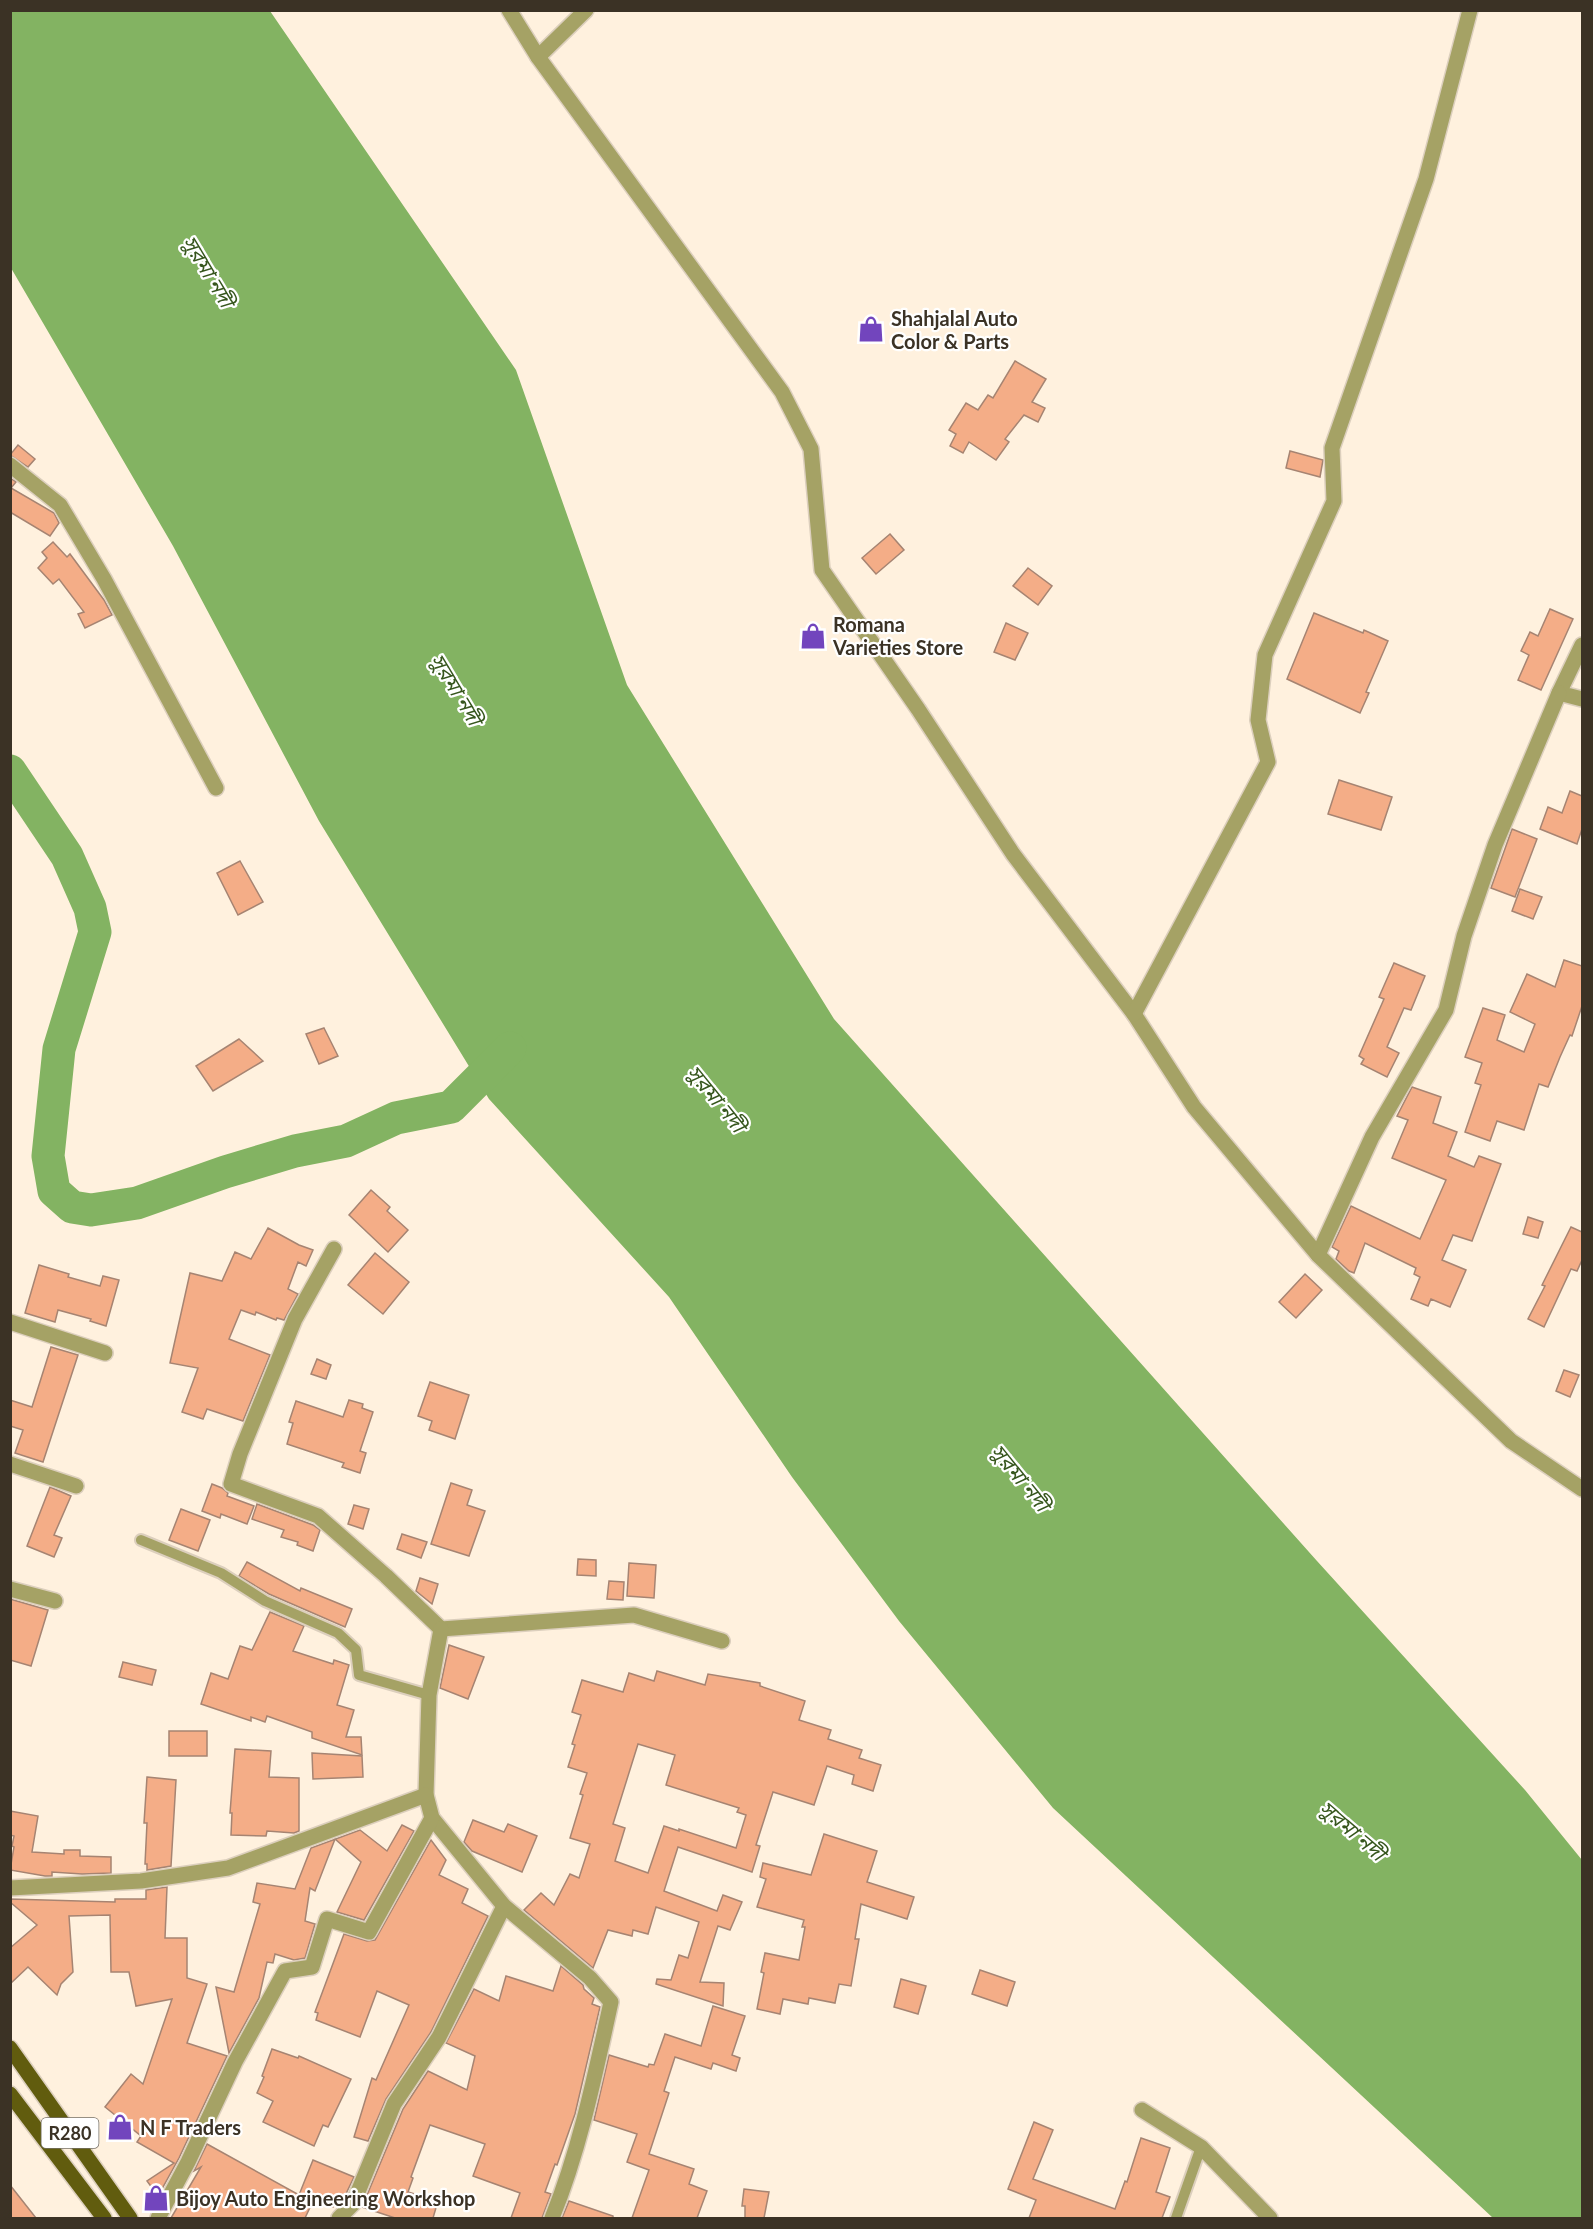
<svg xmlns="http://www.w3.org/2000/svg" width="1593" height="2229" font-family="Lato,'Noto Sans Bengali',sans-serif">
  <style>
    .water { fill: #83b362 }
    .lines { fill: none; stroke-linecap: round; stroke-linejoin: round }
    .river { stroke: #83b362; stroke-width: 33 }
    .building { fill: #f4ad87; stroke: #a68472; stroke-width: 1.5; fill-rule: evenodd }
    .lane-casing { stroke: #dccfbd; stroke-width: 14 }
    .street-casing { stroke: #dccfbd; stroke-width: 18 }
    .primary-casing { stroke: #dccfbd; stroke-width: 18 }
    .lane { stroke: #a5a265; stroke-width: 10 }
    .street { stroke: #a5a265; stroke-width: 15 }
    .primary { stroke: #615c0e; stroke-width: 15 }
    .labels { text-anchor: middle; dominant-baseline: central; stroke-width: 4.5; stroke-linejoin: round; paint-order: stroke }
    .shield { fill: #fff; stroke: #767066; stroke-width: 1.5 }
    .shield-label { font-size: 18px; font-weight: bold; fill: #3b3225 }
    .poi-label { font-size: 20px; font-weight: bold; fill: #3b3225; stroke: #fff; text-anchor: start }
    .water-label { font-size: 21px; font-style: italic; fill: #36561d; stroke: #fff }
  </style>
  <rect width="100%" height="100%" fill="#fff1de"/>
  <path class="water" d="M 10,11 L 270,11 L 516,370 L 627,685 L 834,1019 L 1317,1561 L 1525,1790 L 1582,1860 L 1582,2218 L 1493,2218 L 1053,1808 L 899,1621 L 792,1477 L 669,1297 L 489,1099 L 319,821 L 173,546 L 11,268 Z"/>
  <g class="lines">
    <path class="river" d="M 10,771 L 67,856 L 90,908 L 95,932 L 59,1049 L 48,1156 L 54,1191 L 72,1207 L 91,1210 L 137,1203 L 225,1172 L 295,1151 L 346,1141 L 396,1118 L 451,1107 L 510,1048"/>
  </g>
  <g class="building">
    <path d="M 1015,361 L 1046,379 L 1032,402 L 1045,408 L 1038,422 L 1024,415 L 1005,439 L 1009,442 L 996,460 L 969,442 L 963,453 L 950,446 L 956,434 L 949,430 L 966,403 L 978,410 L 988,395 L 993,398 Z"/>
    <path d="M 18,445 L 35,459 L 28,467 L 10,455 Z"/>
    <path d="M 1290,451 L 1323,460 L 1320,477 L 1286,468 Z"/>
    <path d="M 10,478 L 16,482 L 11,488 L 54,513 L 59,523 L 50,536 L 10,512 Z"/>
    <path d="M 890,534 L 904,550 L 876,574 L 862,558 Z"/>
    <path d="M 53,542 L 67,557 L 70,554 L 104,600 L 112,615 L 85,628 L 78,614 L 84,612 L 59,579 L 53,584 L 38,568 L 47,558 L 42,552 Z"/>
    <path d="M 1028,568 L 1052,586 L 1038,605 L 1013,586 Z"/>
    <path d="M 1550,609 L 1573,619 L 1541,690 L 1518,680 L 1529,655 L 1521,651 L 1530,632 L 1538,636 Z"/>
    <path d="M 1314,613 L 1363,633 L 1364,630 L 1388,641 L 1366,692 L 1369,693 L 1360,713 L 1287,679 Z"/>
    <path d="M 1006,623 L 1028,633 L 1015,660 L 994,652 Z"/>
    <path d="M 1339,780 L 1392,797 L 1381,830 L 1328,814 Z"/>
    <path d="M 1570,791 L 1582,796 L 1582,829 L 1577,844 L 1540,829 L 1548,807 L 1562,813 Z"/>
    <path d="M 1512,829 L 1537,839 L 1515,897 L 1491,888 Z"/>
    <path d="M 240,861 L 263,902 L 238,915 L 217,873 Z"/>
    <path d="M 1520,889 L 1542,897 L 1533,919 L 1512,911 Z"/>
    <path d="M 1564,960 L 1582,966 L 1582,1006 L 1572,1036 L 1570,1035 L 1560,1057 L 1548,1087 L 1539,1084 L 1524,1130 L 1497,1121 L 1490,1141 L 1465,1132 L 1481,1085 L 1475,1083 L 1482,1063 L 1465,1057 L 1483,1008 L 1505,1015 L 1497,1040 L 1524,1052 L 1535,1024 L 1510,1012 L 1527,974 L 1555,987 Z"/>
    <path d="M 1394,963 L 1425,976 L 1411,1010 L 1404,1008 L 1387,1047 L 1399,1053 L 1387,1077 L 1361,1064 L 1364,1059 L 1359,1056 L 1384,999 L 1379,997 Z"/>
    <path d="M 324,1028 L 338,1056 L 319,1064 L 306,1034 Z"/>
    <path d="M 239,1039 L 263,1061 L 213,1091 L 196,1066 Z"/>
    <path d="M 1412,1087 L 1441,1097 L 1433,1123 L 1457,1132 L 1448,1156 L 1474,1167 L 1479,1156 L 1501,1164 L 1472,1241 L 1453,1235 L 1442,1260 L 1466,1270 L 1450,1307 L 1431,1299 L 1428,1306 L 1411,1299 L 1420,1277 L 1414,1274 L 1416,1268 L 1365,1243 L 1354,1273 L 1349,1271 L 1336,1259 L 1339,1251 L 1332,1247 L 1351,1206 L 1420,1239 L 1446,1180 L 1392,1158 L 1408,1120 L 1397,1116 Z"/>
    <path d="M 371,1190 L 390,1207 L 387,1211 L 408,1230 L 388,1252 L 349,1215 Z"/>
    <path d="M 1528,1217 L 1543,1222 L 1538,1238 L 1523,1234 Z"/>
    <path d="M 1571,1227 L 1582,1232 L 1582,1260 L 1577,1271 L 1571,1269 L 1544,1327 L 1528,1319 L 1545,1286 L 1542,1285 Z"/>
    <path d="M 268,1228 L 299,1245 L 313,1250 L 306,1266 L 298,1262 L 288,1289 L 298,1294 L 284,1320 L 277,1318 L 276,1320 L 256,1312 L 255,1315 L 241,1310 L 229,1339 L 270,1355 L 243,1421 L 207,1409 L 203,1419 L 182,1412 L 198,1368 L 170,1363 L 190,1273 L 222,1281 L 235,1252 L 251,1259 Z"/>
    <path d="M 375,1253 L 409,1282 L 383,1314 L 348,1285 Z"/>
    <path d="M 39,1265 L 69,1274 L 68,1277 L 100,1286 L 103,1276 L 119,1280 L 106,1326 L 90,1321 L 91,1319 L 58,1310 L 55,1322 L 25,1313 Z"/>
    <path d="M 1305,1274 L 1322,1290 L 1296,1318 L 1279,1302 Z"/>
    <path d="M 51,1347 L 78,1355 L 43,1462 L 15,1453 L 23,1430 L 10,1426 L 10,1400 L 32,1407 Z"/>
    <path d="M 317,1359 L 331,1365 L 326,1379 L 311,1374 Z"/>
    <path d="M 1564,1370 L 1579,1375 L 1570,1397 L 1556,1391 Z"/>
    <path d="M 430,1382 L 469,1395 L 455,1439 L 429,1430 L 432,1421 L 418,1416 Z"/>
    <path d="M 349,1400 L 363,1404 L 362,1408 L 373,1412 L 360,1451 L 366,1453 L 360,1473 L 342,1467 L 344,1463 L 287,1444 L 293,1423 L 289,1422 L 296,1401 L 343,1417 Z"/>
    <path d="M 451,1483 L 472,1490 L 467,1505 L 485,1511 L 469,1556 L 431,1544 Z"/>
    <path d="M 212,1484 L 222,1488 L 228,1493 L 227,1496 L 254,1506 L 247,1524 L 221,1514 L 220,1518 L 202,1511 Z"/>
    <path d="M 50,1487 L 71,1496 L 54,1535 L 62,1538 L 54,1557 L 27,1546 Z"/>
    <path d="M 257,1504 L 313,1525 L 320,1530 L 313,1551 L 297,1545 L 298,1542 L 281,1537 L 284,1530 L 252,1519 Z"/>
    <path d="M 354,1505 L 369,1509 L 363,1529 L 348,1524 Z"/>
    <path d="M 181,1509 L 210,1520 L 198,1551 L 169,1540 Z"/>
    <path d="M 402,1534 L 427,1542 L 421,1558 L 397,1549 Z"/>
    <path d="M 578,1559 L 596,1560 L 596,1576 L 577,1575 Z"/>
    <path d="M 247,1562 L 300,1591 L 301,1588 L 352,1609 L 345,1627 L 269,1594 L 239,1576 Z"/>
    <path d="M 629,1563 L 656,1565 L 654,1598 L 627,1596 Z"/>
    <path d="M 420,1578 L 438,1584 L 432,1604 L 416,1591 Z"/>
    <path d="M 609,1581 L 624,1582 L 623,1600 L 607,1599 Z"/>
    <path d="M 10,1599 L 48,1610 L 31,1666 L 10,1660 Z"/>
    <path d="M 270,1612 L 304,1626 L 293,1651 L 333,1664 L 334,1660 L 349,1665 L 337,1705 L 354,1710 L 346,1737 L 361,1737 L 362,1755 L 312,1738 L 312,1732 L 267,1716 L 265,1722 L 251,1717 L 251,1721 L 201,1704 L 211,1673 L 228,1679 L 240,1646 L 252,1650 Z"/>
    <path d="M 449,1645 L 484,1657 L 468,1699 L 440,1688 Z"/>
    <path d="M 123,1662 L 156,1670 L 152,1685 L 119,1677 Z"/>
    <path d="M 657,1671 L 705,1685 L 708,1674 L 760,1683 L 760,1686 L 805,1701 L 799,1720 L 831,1730 L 828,1739 L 862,1750 L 859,1758 L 881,1765 L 873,1791 L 852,1784 L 854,1775 L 827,1766 L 814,1805 L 773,1792 L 756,1845 L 760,1846 L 752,1872 L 678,1847 L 664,1891 L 717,1911 L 723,1895 L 742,1902 L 730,1930 L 718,1926 L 700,1982 L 724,1983 L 723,2006 L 656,1984 L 657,1979 L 671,1980 L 679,1955 L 688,1958 L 699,1922 L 656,1907 L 648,1934 L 633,1930 L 632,1936 L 608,1930 L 593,1968 L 524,1910 L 541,1893 L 554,1905 L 570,1874 L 579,1878 L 590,1844 L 570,1838 L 583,1795 L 580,1794 L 587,1773 L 568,1767 L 575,1745 L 572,1744 L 581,1715 L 572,1712 L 582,1680 L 623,1692 L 629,1673 L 654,1681 ZM 638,1744 L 675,1755 L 666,1785 L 739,1808 L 737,1812 L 746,1815 L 736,1848 L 679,1829 L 679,1831 L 664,1826 L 648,1873 L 615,1861 L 625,1828 L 613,1824 Z"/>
    <rect x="169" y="1731" width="38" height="25"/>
    <path d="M 235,1749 L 271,1751 L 269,1777 L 299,1778 L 299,1831 L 294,1833 L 267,1831 L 266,1836 L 231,1835 L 232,1813 L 230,1813 Z"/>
    <path d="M 312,1753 L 362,1756 L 363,1777 L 313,1779 Z"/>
    <path d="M 147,1777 L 176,1780 L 171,1866 L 147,1870 L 147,1864 L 145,1864 L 147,1823 L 144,1823 Z"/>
    <path d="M 10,1811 L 38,1816 L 32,1852 L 64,1854 L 64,1850 L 80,1850 L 80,1856 L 111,1857 L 111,1873 L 82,1874 L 52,1872 L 52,1876 L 45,1876 L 10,1870 L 14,1847 L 12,1846 L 14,1836 L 10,1835 Z"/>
    <path d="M 473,1820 L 504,1832 L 508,1824 L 537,1836 L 522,1872 L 472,1851 L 464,1842 Z"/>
    <path d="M 402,1825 L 414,1831 L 364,1920 L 337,1912 L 361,1862 L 335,1839 L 315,1891 L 310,1888 L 305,1921 L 315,1924 L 305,1958 L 294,1960 L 275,1954 L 273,1963 L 267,1962 L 259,1998 L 229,2053 L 216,1987 L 234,1992 L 260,1904 L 253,1902 L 257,1883 L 295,1889 L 311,1848 L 360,1830 L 387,1851 Z"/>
    <path d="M 824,1834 L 877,1851 L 867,1882 L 914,1897 L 907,1919 L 861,1904 L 855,1939 L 859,1939 L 851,1986 L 839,1984 L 835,2003 L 809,1998 L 808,2004 L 783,1999 L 780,2014 L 757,2009 L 764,1973 L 761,1972 L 765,1953 L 799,1960 L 805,1927 L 802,1927 L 804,1920 L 757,1907 L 766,1879 L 760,1877 L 763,1863 L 811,1875 Z"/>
    <path d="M 431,1840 L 446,1860 L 439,1875 L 468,1889 L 462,1903 L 488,1916 L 431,2032 L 386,2099 L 368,2141 L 354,2137 L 372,2078 L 376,2080 L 409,2005 L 377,1991 L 360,2037 L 316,2020 L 318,2013 L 315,2012 L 344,1934 L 367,1941 L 375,1940 Z"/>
    <path d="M 167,1887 L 165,1938 L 187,1938 L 187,1978 L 207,1984 L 187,2043 L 227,2056 L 179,2158 L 158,2196 L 147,2181 L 174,2163 L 137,2142 L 141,2136 L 105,2107 L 131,2074 L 143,2084 L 172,1999 L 136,2006 L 129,1972 L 111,1972 L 110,1915 L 69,1916 L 73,1972 L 61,1984 L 57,1995 L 28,1967 L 10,1984 L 10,1948 L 37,1925 L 10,1902 L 10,1899 L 115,1902 L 115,1899 L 146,1899 L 146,1890 Z"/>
    <path d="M 561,1966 L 583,1985 L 584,1989 L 594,1998 L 592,2004 L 600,2007 L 575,2114 L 557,2165 L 555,2164 L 545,2192 L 551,2194 L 542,2218 L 511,2218 L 520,2193 L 473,2176 L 485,2144 L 430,2125 L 411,2177 L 413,2178 L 408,2192 L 438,2201 L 433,2218 L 395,2218 L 362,2207 L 403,2109 L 428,2071 L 467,2090 L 475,2056 L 446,2043 L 474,1989 L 499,2001 L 506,1976 L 553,1991 Z"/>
    <path d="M 980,1970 L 1015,1982 L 1007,2006 L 972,1994 Z"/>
    <path d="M 901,1979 L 926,1986 L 918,2014 L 894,2007 Z"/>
    <path d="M 713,2006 L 745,2016 L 732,2055 L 740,2058 L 736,2071 L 713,2063 L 711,2069 L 675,2057 L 664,2091 L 669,2093 L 649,2154 L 694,2169 L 689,2184 L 707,2191 L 697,2218 L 632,2218 L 649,2170 L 627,2162 L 637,2134 L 594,2120 L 609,2055 L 648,2067 L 649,2064 L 654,2065 L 665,2034 L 701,2046 Z"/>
    <path d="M 272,2049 L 298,2058 L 299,2056 L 351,2079 L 328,2127 L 323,2125 L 314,2146 L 263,2122 L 273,2101 L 257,2093 L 264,2077 L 262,2076 Z"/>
    <path d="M 1034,2122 L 1053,2130 L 1033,2179 L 1115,2209 L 1125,2181 L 1127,2182 L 1141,2138 L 1170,2148 L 1156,2192 L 1170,2197 L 1162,2218 L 1029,2218 L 1036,2200 L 1008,2189 Z"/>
    <path d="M 207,2144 L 299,2195 L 313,2160 L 354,2177 L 343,2200 L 337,2197 L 333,2207 L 314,2199 L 305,2218 L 171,2218 L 201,2167 L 194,2171 Z"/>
    <path d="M 10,2185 L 36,2218 L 10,2218 Z"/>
    <path d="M 744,2189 L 769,2192 L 764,2218 L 745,2218 L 745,2206 L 742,2206 Z"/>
    <path d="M 569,2201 L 613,2216 L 613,2218 L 562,2218 Z"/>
  </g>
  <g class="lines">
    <g class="lane-casing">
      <g id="lane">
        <path d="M 141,1540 L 221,1573 L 265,1601 L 338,1633 L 356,1650 L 359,1675 L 429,1695"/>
        <path d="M 1176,2218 L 1201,2147"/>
      </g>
    </g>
    <g class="street-casing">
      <g id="street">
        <path d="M 509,10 L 538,57"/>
        <path d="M 586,10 L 538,57 L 782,392 L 811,449 L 822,570 L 918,709 L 1013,854 L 1134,1014 L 1194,1107 L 1318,1255 L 1511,1441 L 1582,1489"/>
        <path d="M 10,465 L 60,505 L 104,579 L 216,788"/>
        <path d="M 1582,645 L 1559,693 L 1582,699"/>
        <path d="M 1134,1014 L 1268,762 L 1258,720 L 1265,655 L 1334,501 L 1332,448 L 1426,179 L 1470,10"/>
        <path d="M 334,1249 L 295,1319 L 240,1454 L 231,1484 L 318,1516 L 386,1576 L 441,1629 L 634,1615 L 722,1641"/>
        <path d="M 1318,1255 L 1372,1137 L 1446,1010 L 1464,936 L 1495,845 L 1559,693"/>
        <path d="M 10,1322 L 105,1353"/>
        <path d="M 10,1464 L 76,1486"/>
        <path d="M 10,1589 L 55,1601"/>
        <path d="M 441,1629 L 429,1695 L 426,1795 L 432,1818 L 504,1906 L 590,1978 L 611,2002 C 595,2075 580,2149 552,2218"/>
        <path d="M 10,1888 L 141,1881 L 228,1868 L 426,1795"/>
        <path d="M 1142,2110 L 1201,2147 L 1270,2218"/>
        <path d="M 158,2218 L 188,2162 L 235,2062 L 285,1971 L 312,1967 L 327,1919 L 369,1932 L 432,1818"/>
        <path d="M 339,2218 L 353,2204 L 394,2104 L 439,2037 L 504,1906"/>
      </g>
    </g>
    <g class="primary-casing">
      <g id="primary">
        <path d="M 10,2048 L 130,2218"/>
        <path d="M 10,2094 L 104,2218"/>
      </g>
    </g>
    <use href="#lane" class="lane"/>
    <use href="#street" class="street"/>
    <use href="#primary" class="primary"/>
  </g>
  <defs>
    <g id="shop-bare" transform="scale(2.07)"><path d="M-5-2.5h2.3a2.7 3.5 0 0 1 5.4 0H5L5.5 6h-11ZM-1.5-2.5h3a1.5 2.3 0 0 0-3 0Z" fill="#7245bd" stroke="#fff" stroke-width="2.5" paint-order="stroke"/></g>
  </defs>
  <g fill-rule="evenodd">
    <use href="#shop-bare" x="871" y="329"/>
    <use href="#shop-bare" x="813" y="636"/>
    <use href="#shop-bare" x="120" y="2127"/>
    <use href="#shop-bare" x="156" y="2198"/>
  </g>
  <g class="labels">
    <rect class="shield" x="41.5" y="2118" width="57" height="30" rx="4.5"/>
    <g class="shield-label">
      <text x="70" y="2133">R280</text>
    </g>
    <g class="poi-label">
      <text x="891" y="318">Shahjalal Auto<tspan x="891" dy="23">Color &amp; Parts</tspan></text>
      <text x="833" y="624">Romana<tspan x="833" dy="23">Varieties Store</tspan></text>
      <text x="140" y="2127">N F Traders</text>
      <text x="176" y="2198">Bijoy Auto Engineering Workshop</text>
    </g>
    <g class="water-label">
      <text transform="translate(209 271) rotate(59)">সুরমা নদী</text>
      <text transform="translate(457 689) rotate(59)">সুরমা নদী</text>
      <text transform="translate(717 1098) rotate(51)">সুরমা নদী</text>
      <text transform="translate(1021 1477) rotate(51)">সুরমা নদী</text>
      <text transform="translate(1353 1830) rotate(41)">সুরমা নদী</text>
    </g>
  </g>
  <rect width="1593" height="2229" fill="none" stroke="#3b3225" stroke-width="24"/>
</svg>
